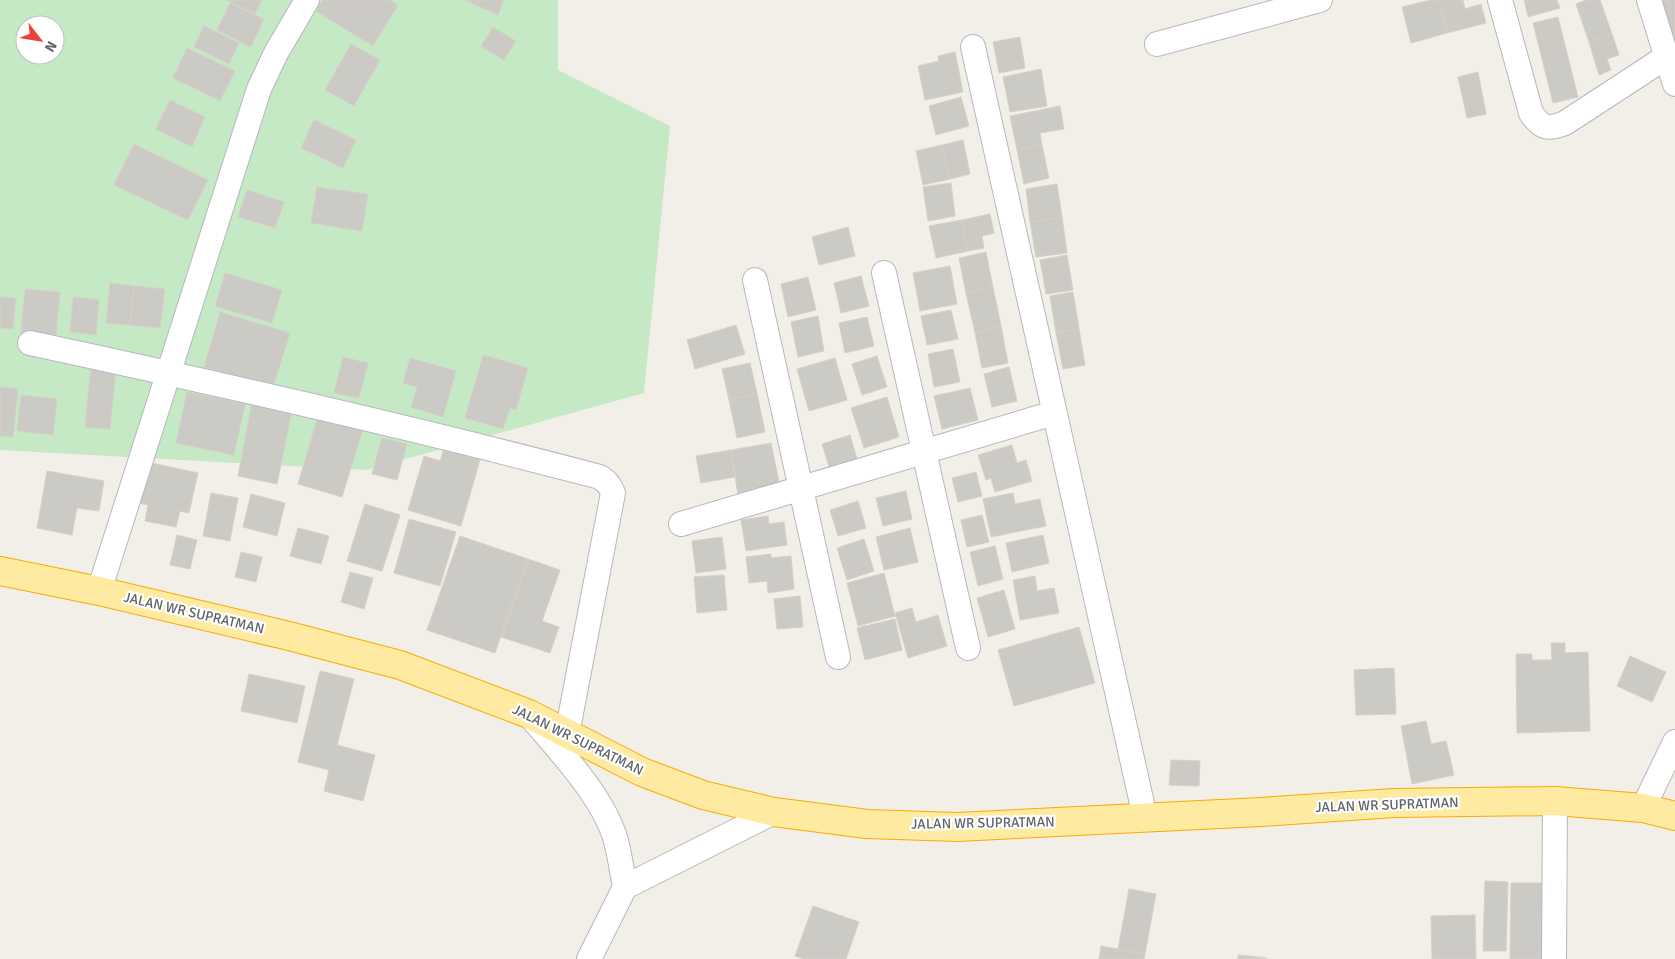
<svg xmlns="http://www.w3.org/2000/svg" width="1675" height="959" font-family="Signika,sans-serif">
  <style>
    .green { fill: #c5e8c5; fill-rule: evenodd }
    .building { fill: #cccac5; stroke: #d6d1c6 }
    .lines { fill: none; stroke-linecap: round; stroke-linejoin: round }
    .minor-casing { stroke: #b5b8bc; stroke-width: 26 }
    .trunk-casing { stroke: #f9ab00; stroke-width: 30 }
    .minor { stroke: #fff; stroke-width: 24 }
    .trunk { stroke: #feeaa1; stroke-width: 28 }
    .labels { text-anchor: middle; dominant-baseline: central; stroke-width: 4.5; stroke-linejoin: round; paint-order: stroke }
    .street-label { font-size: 14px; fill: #5f6368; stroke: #fff }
  </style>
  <rect width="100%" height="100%" fill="#f1efe8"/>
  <path class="green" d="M 0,0 L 558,0 L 558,70 L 670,126 L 644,393 L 366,470 L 0,450 ZM 25,25 L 55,25 L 55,55 L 25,55 Z"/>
  <g class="building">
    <path d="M 226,0 L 262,0 L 255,14 Z"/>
    <path d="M 322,0 L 390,0 L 398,5 L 373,46 L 316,11 Z"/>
    <path d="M 465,0 L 504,0 L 498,15 Z"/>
    <path d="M 1431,0 L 1439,0 L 1447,33 L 1411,43 L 1402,7 Z"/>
    <path d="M 1439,0 L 1463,0 L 1465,9 L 1481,4 L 1486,23 L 1447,33 Z"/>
    <path d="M 1524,0 L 1557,0 L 1560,8 L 1528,17 Z"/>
    <path d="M 1586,0 L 1600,0 L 1612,34 L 1589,42 L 1576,4 Z"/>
    <path d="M 1659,0 L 1675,0 L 1675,44 Z"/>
    <path d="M 230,3 L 264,19 L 251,47 L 217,30 Z"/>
    <path d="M 1558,17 L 1578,97 L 1553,103 L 1533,23 Z"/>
    <path d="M 204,26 L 239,43 L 229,64 L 194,47 Z"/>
    <path d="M 493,27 L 516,41 L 504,60 L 481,46 Z"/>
    <path d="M 1612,34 L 1619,55 L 1607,59 L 1611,70 L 1599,75 L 1589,42 Z"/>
    <path d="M 1020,37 L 1025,68 L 999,73 L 993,42 Z"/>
    <path d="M 351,44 L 380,60 L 354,106 L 325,90 Z"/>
    <path d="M 187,48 L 235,71 L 220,101 L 173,78 Z"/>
    <path d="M 955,52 L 963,92 L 925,100 L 918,66 L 939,61 L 938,56 Z"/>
    <path d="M 1041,69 L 1047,106 L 1010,112 L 1003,77 Z"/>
    <path d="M 1478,72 L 1486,114 L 1467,118 L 1458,77 Z"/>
    <path d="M 961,97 L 969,126 L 936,135 L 929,106 Z"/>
    <path d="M 170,100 L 205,117 L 192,147 L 156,129 Z"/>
    <path d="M 1060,106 L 1064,129 L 1040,133 L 1042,145 L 1017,150 L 1010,116 Z"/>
    <path d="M 314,120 L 356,140 L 343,168 L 301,148 Z"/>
    <path d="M 963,140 L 970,174 L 950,179 L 942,145 Z"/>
    <path d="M 134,144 L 208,180 L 188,220 L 114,185 Z"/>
    <path d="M 942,145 L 950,179 L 923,185 L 916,151 Z"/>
    <path d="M 1042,145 L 1049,178 L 1024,184 L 1017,150 Z"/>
    <path d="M 951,183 L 955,216 L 928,221 L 923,187 Z"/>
    <path d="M 1057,184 L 1062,217 L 1030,222 L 1026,189 Z"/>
    <path d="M 317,187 L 368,194 L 362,231 L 311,223 Z"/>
    <path d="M 247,190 L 284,202 L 275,228 L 238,217 Z"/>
    <path d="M 990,214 L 994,233 L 982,236 L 984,248 L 968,251 L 962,220 Z"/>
    <path d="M 1062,217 L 1067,253 L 1036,257 L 1030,222 Z"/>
    <path d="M 962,220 L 968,251 L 936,258 L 929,226 Z"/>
    <path d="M 848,227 L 855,256 L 819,265 L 812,237 Z"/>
    <path d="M 986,252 L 993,287 L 966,293 L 959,258 Z"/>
    <path d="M 1067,255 L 1073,290 L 1046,294 L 1040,260 Z"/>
    <path d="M 950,266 L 957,304 L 920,311 L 913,273 Z"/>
    <path d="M 225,273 L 282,290 L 272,323 L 215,306 Z"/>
    <path d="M 861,276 L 869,306 L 841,313 L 834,283 Z"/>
    <path d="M 808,277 L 816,310 L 788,317 L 781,284 Z"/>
    <path d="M 110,283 L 134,286 L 130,325 L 106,323 Z"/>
    <path d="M 134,286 L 165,289 L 160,328 L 130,325 Z"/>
    <path d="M 993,287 L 1001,326 L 975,333 L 966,293 Z"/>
    <path d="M 25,289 L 60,292 L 56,335 L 21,332 Z"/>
    <path d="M 1073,292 L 1079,329 L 1056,333 L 1050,296 Z"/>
    <path d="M 0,297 L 16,298 L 13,329 L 0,328 Z"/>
    <path d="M 73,297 L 99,300 L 96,335 L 70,332 Z"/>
    <path d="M 951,310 L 958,339 L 927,345 L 921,316 Z"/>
    <path d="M 220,312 L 290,333 L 273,387 L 204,367 Z"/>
    <path d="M 818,316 L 824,351 L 798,357 L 791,322 Z"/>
    <path d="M 867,317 L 874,346 L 845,353 L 839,323 Z"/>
    <path d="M 736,325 L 745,354 L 695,369 L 687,340 Z"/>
    <path d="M 1001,326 L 1008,363 L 982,368 L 975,333 Z"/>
    <path d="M 1079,329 L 1085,365 L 1063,369 L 1056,333 Z"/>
    <path d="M 953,349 L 960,382 L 934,387 L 928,354 Z"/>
    <path d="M 483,355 L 528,368 L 516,410 L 510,408 L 503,429 L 465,418 Z"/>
    <path d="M 877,356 L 887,387 L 862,395 L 852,364 Z"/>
    <path d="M 343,357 L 368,363 L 359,398 L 334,393 Z"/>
    <path d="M 410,358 L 456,371 L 443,417 L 411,407 L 417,387 L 403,383 Z"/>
    <path d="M 835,358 L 847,400 L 809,411 L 797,369 Z"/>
    <path d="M 750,363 L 757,393 L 729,400 L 722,369 Z"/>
    <path d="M 91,366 L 116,368 L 110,429 L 85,427 Z"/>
    <path d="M 1009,367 L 1017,401 L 992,407 L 984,374 Z"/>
    <path d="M 0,387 L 18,389 L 13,437 L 0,436 Z"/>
    <path d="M 970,388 L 978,420 L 942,429 L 934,396 Z"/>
    <path d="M 187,392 L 245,404 L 234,455 L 176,443 Z"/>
    <path d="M 757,393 L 765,432 L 737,438 L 729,400 Z"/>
    <path d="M 21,395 L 57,399 L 53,435 L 17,431 Z"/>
    <path d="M 887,397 L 899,437 L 864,448 L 851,408 Z"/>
    <path d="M 252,402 L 292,410 L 277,484 L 238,476 Z"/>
    <path d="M 318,416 L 363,429 L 342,497 L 298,484 Z"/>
    <path d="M 850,435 L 858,462 L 830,470 L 822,444 Z"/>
    <path d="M 382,438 L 407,444 L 397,480 L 372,474 Z"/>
    <path d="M 771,443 L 780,487 L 738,495 L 731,450 Z"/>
    <path d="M 1012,445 L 1017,463 L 1026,460 L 1032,481 L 995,492 L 991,478 L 986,480 L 978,455 Z"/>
    <path d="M 444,449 L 480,460 L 461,526 L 408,510 L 424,456 L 440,461 Z"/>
    <path d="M 731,450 L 735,477 L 701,483 L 696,456 Z"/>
    <path d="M 147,462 L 198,473 L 189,513 L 180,511 L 176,527 L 145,521 L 148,505 L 138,503 Z"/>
    <path d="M 47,471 L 104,481 L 99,511 L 77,508 L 72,535 L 37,528 Z"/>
    <path d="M 976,472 L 982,496 L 958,502 L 952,478 Z"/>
    <path d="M 906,491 L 912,519 L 883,526 L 876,498 Z"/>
    <path d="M 211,493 L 238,498 L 230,541 L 203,536 Z"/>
    <path d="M 1013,493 L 1015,504 L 1040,499 L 1046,526 L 991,537 L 983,499 Z"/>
    <path d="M 251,494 L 285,503 L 277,536 L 243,527 Z"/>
    <path d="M 858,501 L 866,528 L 838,536 L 830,510 Z"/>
    <path d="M 365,504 L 400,515 L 382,571 L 347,561 Z"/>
    <path d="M 982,515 L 989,542 L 967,547 L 961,520 Z"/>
    <path d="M 768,516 L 769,524 L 784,522 L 787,545 L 746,551 L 741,520 Z"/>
    <path d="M 409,519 L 456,532 L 440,586 L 394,573 Z"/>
    <path d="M 298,528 L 329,536 L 321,564 L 290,556 Z"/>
    <path d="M 910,528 L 918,562 L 884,570 L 876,537 Z"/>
    <path d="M 177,535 L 197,540 L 190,569 L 170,565 Z"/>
    <path d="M 1043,535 L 1049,563 L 1012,572 L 1006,543 Z"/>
    <path d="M 460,536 L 528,559 L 495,653 L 427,630 Z"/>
    <path d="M 722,537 L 726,569 L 696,573 L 692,541 Z"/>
    <path d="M 864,539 L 874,571 L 847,580 L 837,548 Z"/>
    <path d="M 995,546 L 1003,579 L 978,586 L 970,552 Z"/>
    <path d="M 241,552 L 262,557 L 256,582 L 235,577 Z"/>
    <path d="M 771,554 L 771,558 L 791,556 L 794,589 L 768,593 L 767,581 L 749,583 L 746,557 Z"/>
    <path d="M 528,559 L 560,570 L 542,621 L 559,627 L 550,653 L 501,637 Z"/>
    <path d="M 350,572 L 373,578 L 364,609 L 341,602 Z"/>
    <path d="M 884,573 L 895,616 L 858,626 L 847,583 Z"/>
    <path d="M 724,575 L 727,610 L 697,613 L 694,577 Z"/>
    <path d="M 1035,576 L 1037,591 L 1054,588 L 1059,613 L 1020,620 L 1013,580 Z"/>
    <path d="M 1004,590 L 1015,629 L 988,637 L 977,598 Z"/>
    <path d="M 800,596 L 803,627 L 777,629 L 774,599 Z"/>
    <path d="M 912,608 L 916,622 L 938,615 L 947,646 L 908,658 L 895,613 Z"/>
    <path d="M 895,619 L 902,650 L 865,660 L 857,628 Z"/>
    <path d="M 1079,627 L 1095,683 L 1014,706 L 998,650 Z"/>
    <path d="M 1551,643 L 1565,643 L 1565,653 L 1588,652 L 1590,731 L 1517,733 L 1516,654 L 1532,654 L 1532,660 L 1552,660 Z"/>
    <path d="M 1630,656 L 1666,672 L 1652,702 L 1617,686 Z"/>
    <path d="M 1394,668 L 1396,714 L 1356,715 L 1354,670 Z"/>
    <path d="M 320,671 L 354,679 L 337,745 L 375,755 L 363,801 L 324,791 L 329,770 L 298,762 Z"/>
    <path d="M 249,674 L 305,686 L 297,723 L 241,711 Z"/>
    <path d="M 1426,721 L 1431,744 L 1446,741 L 1454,775 L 1412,784 L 1401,726 Z"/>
    <path d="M 1171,760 L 1200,761 L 1199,786 L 1169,785 Z"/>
    <path d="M 1485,881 L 1508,882 L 1506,951 L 1483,951 Z"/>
    <path d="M 1511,883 L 1544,883 L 1544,959 L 1510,959 Z"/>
    <path d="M 1129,889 L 1156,894 L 1145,954 L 1118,949 Z"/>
    <path d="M 813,906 L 859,922 L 846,959 L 804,959 L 795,956 Z"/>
    <path d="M 1475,915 L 1476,959 L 1432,959 L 1431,916 Z"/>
    <path d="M 1101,946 L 1145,954 L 1144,959 L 1099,959 Z"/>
    <path d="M 1238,955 L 1267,958 L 1238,959 Z"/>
  </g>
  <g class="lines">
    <g class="minor-casing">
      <g id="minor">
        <path d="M 1500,0 L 1531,113 C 1541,128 1548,130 1565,123 L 1666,57"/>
        <path d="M 1649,0 L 1675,84"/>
        <path d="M 1157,44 L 1320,0"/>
        <path d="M 973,47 L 1145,817"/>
        <path d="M 884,273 L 968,648"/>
        <path d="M 755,280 L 838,657"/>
        <path d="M 30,343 C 221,384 411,427 600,477 C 607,482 610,485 613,493 L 567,734"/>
        <path d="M 681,524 L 1054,413"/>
        <path d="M 99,591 L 259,89 L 276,53 L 307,0"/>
        <path d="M 531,717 C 560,752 604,797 616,841 C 620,856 622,872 625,887"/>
        <path d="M 1643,808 L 1675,742"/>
        <path d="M 589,959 L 625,887 L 774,812"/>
        <path d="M 1554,959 L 1555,801"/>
      </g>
    </g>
    <g class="trunk-casing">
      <path id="trunk" d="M 0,571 L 99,591 L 289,636 L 400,665 L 529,714 L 642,772 L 703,795 L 774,812 L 867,824 L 957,827 L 1261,812 L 1394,803 L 1555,801 L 1643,808 L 1675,816"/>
    </g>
    <use href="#minor" class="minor"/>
    <use href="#trunk" class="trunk"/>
  </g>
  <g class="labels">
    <g class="street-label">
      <text transform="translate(194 613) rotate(13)">JALAN WR SUPRATMAN</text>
      <text transform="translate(578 740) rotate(26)">JALAN WR SUPRATMAN</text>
      <text transform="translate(1387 805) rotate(-2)">JALAN WR SUPRATMAN</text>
      <text transform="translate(983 823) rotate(-1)">JALAN WR SUPRATMAN</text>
    </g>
  </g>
  <g transform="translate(40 40) rotate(121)"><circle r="24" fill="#ffffff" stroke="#bfc1c3"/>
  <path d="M0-4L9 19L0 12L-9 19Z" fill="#ea4335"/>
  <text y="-8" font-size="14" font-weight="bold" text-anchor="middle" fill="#5f6368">N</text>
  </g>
</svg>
